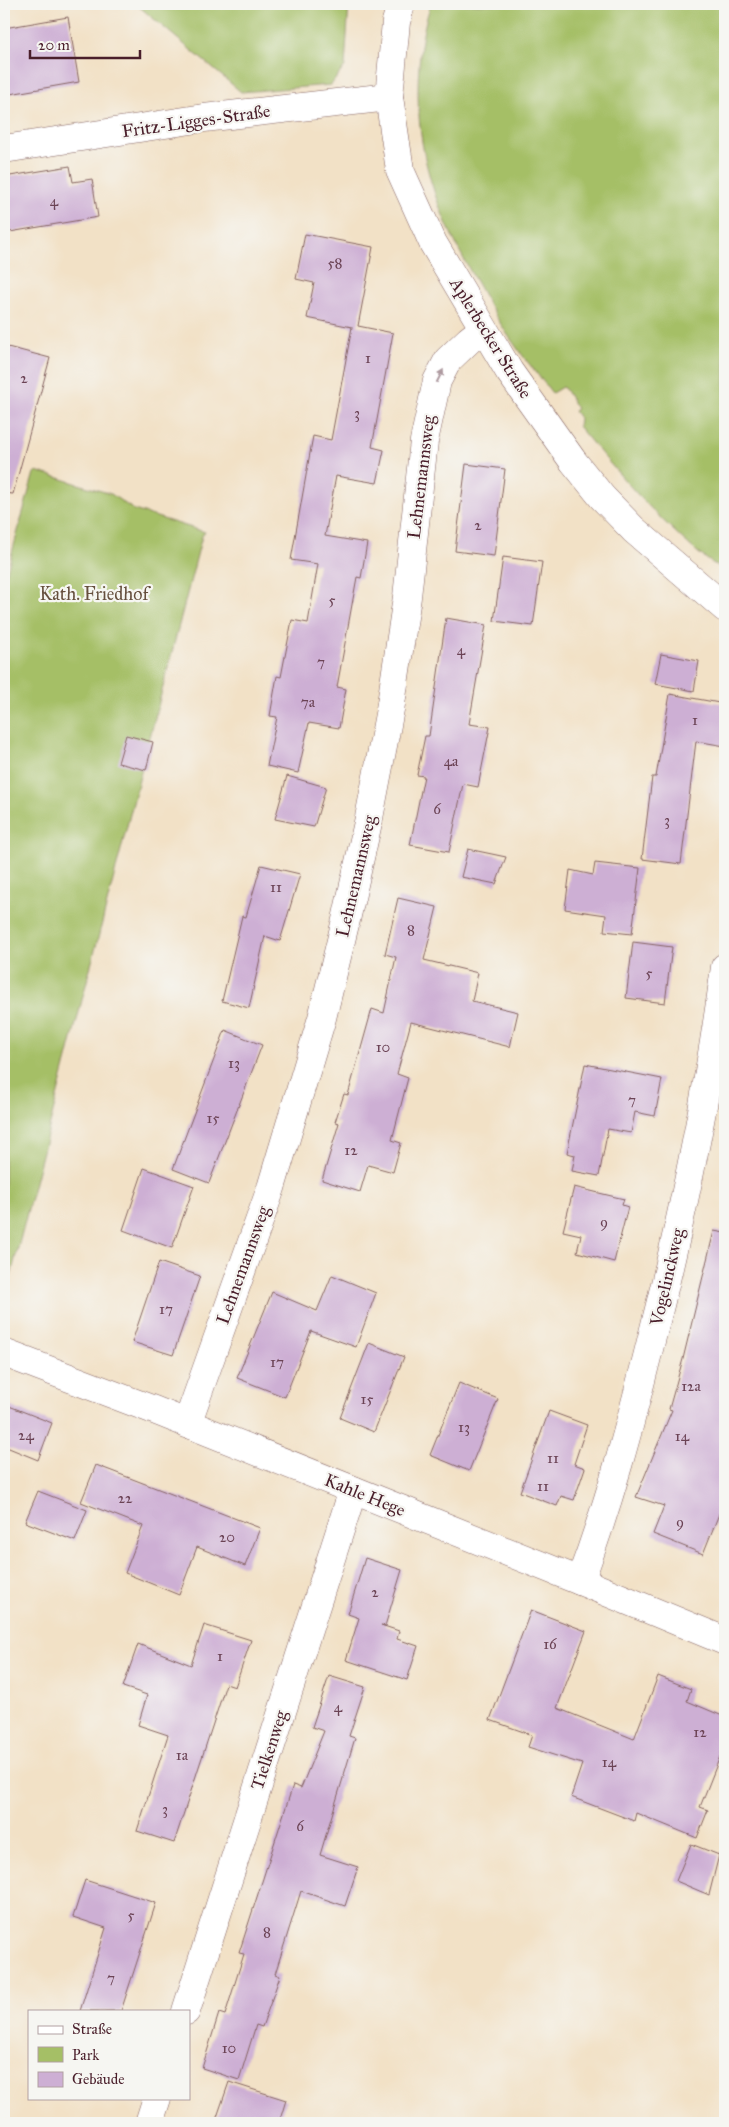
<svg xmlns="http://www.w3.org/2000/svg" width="729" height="2127" font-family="'IM FELL Great Primer',serif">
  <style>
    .green { fill: #a5bf66; stroke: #786f48 }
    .building { fill: #cdafd4 }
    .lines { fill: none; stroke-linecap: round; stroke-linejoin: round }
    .street-casing { stroke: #856361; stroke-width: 29 }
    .street { stroke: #fff; stroke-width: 28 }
    .oneway { fill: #ae9aa0 }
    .labels { text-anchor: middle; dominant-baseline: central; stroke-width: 4.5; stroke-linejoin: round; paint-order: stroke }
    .number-label { font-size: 15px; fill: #6b4355 }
    .street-label { font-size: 18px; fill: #4a1f2b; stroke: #f6f6f2 }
    .park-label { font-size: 18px; fill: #654f3d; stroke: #f6f6f2 }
  </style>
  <rect width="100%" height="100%" fill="#f6f6f2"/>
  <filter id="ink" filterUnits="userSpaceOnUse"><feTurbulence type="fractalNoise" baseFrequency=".02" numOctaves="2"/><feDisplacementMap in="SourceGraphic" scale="10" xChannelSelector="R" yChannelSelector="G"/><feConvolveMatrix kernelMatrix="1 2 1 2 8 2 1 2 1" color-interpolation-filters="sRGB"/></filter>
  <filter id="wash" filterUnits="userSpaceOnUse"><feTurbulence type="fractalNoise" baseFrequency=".0096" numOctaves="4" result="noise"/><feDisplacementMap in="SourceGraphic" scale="20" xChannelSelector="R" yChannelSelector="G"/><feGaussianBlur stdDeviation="1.12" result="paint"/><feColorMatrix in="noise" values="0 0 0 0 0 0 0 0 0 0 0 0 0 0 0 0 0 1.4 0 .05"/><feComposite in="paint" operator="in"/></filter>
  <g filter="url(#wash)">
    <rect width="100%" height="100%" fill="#f2e1c6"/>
    <g class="green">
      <path d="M 136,4 L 349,4 L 345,66 L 331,85 L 241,92 Z"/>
      <path d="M 431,4 L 725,4 L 725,570 C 704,560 688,544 671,528 C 639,498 611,465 583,432 L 578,426 L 579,418 L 574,411 L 577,409 L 565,389 L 562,387 L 552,393 C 540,377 528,363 517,348 C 502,328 489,305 477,283 C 441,220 419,167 418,94 C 418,64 421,32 431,4 Z"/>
      <path d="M 36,471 L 111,494 L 134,510 L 205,532 L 202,536 L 4,1302 L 4,582 L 30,487 L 34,473 Z"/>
    </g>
    <g id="blocks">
      <g class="building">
        <path d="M 68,17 L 79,82 L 4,95 L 4,28 Z"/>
        <path d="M 70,166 L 73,182 L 92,179 L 98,217 L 4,233 L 4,177 Z"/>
        <path d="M 305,234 L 373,247 L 358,326 L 393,333 L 372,447 L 384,450 L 377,483 L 336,476 L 325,536 L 367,543 L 361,578 L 357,577 L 337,687 L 346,689 L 339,728 L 309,723 L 298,773 L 267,766 L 277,717 L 270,716 L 277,676 L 281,677 L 292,620 L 308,623 L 318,564 L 291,560 L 313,436 L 331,440 L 352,327 L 307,318 L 314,283 L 296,279 Z"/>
        <path d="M 4,346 L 50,358 L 13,494 L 4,493 Z"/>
        <path d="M 466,464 L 505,469 L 494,556 L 455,551 Z"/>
        <path d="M 503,557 L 542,562 L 533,626 L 494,621 Z"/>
        <path d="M 446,618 L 486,625 L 469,724 L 490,727 L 478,787 L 463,784 L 449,852 L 410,845 L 424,776 L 417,775 L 425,736 L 429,736 Z"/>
        <path d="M 661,654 L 699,661 L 694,691 L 655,684 Z"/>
        <path d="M 670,694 L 725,704 L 725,746 L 696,741 L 681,864 L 642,859 L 652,777 L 656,777 Z"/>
        <path d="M 126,735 L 153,742 L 146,770 L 118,763 Z"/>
        <path d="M 287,776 L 326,787 L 314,827 L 275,819 Z"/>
        <path d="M 468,849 L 506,857 L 496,884 L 461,877 Z"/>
        <path d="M 595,863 L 640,868 L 632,934 L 604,931 L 606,915 L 565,909 L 570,870 L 593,875 Z"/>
        <path d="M 261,865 L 300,874 L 280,941 L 265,936 L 249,1008 L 222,1001 L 242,916 L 246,917 Z"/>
        <path d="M 398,898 L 437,907 L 424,960 L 478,973 L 472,1001 L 518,1012 L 510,1047 L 411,1022 L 397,1074 L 408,1078 L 392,1140 L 401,1143 L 393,1172 L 368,1165 L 360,1192 L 322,1180 L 339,1123 L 335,1122 L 344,1094 L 348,1095 L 372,1009 L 384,1013 L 396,957 L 385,954 Z"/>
        <path d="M 633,942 L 672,947 L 665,1003 L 626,998 Z"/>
        <path d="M 225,1030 L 262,1045 L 209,1183 L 173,1169 Z"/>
        <path d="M 585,1064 L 662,1079 L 655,1116 L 635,1112 L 631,1133 L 608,1129 L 599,1176 L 572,1171 L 575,1155 L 567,1153 Z"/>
        <path d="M 144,1168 L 194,1186 L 172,1248 L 123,1230 Z"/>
        <path d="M 574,1187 L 624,1199 L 622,1205 L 628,1207 L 614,1262 L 577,1252 L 581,1235 L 563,1231 Z"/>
        <path d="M 714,1231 L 725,1233 L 725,1499 L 703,1554 L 653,1534 L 664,1506 L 636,1497 L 672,1410 L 669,1409 L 683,1359 Z"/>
        <path d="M 159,1262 L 200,1276 L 173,1355 L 132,1342 Z"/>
        <path d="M 332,1275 L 376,1293 L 356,1347 L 311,1331 L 285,1397 L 237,1378 L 272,1292 L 317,1311 Z"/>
        <path d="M 369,1343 L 404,1357 L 374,1432 L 340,1418 Z"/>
        <path d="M 459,1383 L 498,1399 L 469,1471 L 430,1455 Z"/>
        <path d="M 4,1404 L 52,1423 L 38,1460 L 4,1446 Z"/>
        <path d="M 549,1411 L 587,1425 L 574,1464 L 585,1468 L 574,1500 L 561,1496 L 557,1506 L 520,1492 Z"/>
        <path d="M 96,1465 L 260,1528 L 245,1566 L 197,1547 L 179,1595 L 125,1573 L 143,1526 L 81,1502 Z"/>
        <path d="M 38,1491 L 87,1510 L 75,1541 L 25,1522 Z"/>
        <path d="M 365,1558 L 402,1570 L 385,1626 L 381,1625 L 399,1631 L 397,1639 L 418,1646 L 407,1680 L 346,1660 L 359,1618 L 348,1614 Z"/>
        <path d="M 531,1610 L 586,1631 L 557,1708 L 634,1739 L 658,1676 L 691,1689 L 687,1701 L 725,1717 L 725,1744 L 700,1807 L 708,1810 L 697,1838 L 636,1813 L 634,1821 L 571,1797 L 582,1764 L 528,1747 L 532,1735 L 490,1720 Z"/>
        <path d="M 204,1625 L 251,1640 L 235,1687 L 226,1684 L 174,1843 L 137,1831 L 168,1735 L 138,1725 L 147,1695 L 123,1687 L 138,1644 L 191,1665 Z"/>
        <path d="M 329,1676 L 365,1687 L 349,1736 L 355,1738 L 320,1855 L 358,1867 L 345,1906 L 301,1891 L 275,1974 L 280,1976 L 262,2027 L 256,2025 L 239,2080 L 202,2068 L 219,2013 L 225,2015 L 244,1954 L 239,1953 L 293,1785 L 301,1788 L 324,1731 L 312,1727 Z"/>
        <path d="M 691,1844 L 719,1855 L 709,1895 L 676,1881 Z"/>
        <path d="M 85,1880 L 156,1903 L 121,2011 L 80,2011 L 106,1928 L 73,1917 Z"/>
        <path d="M 229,2082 L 286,2100 L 279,2123 L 215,2123 Z"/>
      </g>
    </g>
  </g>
  <g filter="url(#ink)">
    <use href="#blocks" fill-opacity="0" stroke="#856361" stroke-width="1"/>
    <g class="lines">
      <g class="street-casing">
        <g id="street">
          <path d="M 401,4 L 396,22 L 389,97 L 400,170 L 433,243 L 509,371 L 573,461 L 602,497 L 634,530 L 725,608"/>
          <path d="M 4,149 L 204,118 L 389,97"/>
          <path d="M 4,1353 L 154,1410 L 580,1581 L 725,1641"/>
          <path d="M 187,1424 L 271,1188 L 322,1018 L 346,920 L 369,818 L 391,704 L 407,597 L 424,441 L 437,381 L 448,360 L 469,340 L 483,329"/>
          <path d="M 580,1581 C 609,1504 630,1425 650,1345 C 682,1220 708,1095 725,967"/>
          <path d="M 186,2011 L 353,1490"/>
          <path d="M 149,2123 L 157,2098"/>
        </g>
      </g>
      <use href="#street" class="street"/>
    </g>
    <defs><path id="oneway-solid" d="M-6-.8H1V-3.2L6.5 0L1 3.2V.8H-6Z" transform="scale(1.25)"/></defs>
    <use class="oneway" href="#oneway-solid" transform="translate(440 376) rotate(-63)"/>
  </g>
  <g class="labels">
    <g class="number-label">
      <text x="54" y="201">4</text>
      <text x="335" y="263">58</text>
      <text x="368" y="358">1</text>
      <text x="24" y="378">2</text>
      <text x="357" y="413">3</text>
      <text x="478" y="525">2</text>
      <text x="332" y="600">5</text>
      <text x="461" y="650">4</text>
      <text x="321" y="662">7</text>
      <text x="308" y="702">7a</text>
      <text x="695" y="720">1</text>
      <text x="451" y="761">4a</text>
      <text x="437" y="809">6</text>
      <text x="667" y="820">3</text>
      <text x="276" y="887">11</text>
      <text x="411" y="930">8</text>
      <text x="649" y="973">5</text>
      <text x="383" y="1047">10</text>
      <text x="234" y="1063">13</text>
      <text x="632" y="1100">7</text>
      <text x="213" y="1118">15</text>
      <text x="351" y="1150">12</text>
      <text x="604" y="1222">9</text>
      <text x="166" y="1309">17</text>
      <text x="277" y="1362">17</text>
      <text x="691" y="1386">12a</text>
      <text x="367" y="1399">15</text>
      <text x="464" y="1427">13</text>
      <text x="26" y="1435">24</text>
      <text x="682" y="1436">14</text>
      <text x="553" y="1458">11</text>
      <text x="543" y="1486">11</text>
      <text x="125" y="1498">22</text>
      <text x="680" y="1522">9</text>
      <text x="227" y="1537">20</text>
      <text x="375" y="1592">2</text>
      <text x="550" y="1644">16</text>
      <text x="220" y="1656">1</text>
      <text x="338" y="1707">4</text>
      <text x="700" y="1732">12</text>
      <text x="182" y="1755">1a</text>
      <text x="609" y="1762">14</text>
      <text x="165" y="1809">3</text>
      <text x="300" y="1826">6</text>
      <text x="131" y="1915">5</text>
      <text x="267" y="1932">8</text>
      <text x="111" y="1978">7</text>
      <text x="229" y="2048">10</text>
    </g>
    <g class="street-label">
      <text transform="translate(196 121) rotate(-8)">Fritz-Ligges-Straße</text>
      <text transform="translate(491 338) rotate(58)">Aplerbecker Straße</text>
      <text transform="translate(421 477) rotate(-83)">Lehnemannsweg</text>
      <text transform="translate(356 876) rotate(-77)">Lehnemannsweg</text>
      <text transform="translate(243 1265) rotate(-70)">Lehnemannsweg</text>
      <text transform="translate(667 1277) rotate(-77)">Vogelinckweg</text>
      <text transform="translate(365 1495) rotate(22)">Kahle Hege</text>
      <text transform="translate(269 1750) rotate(-72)">Tielkenweg</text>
    </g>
    <g class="park-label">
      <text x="94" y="594">Kath. Friedhof</text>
    </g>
  </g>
  <rect width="729" height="2127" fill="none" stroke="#f6f6f2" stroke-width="20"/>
  <rect x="28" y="2010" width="162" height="90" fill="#f6f6f2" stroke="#b1a0a2"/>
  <rect x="38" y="2026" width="25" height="8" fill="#ffffff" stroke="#b1a0a2"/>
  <text x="72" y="2034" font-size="15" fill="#4a1f2b">Straße</text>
  <rect x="38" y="2047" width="25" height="15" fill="#a5bf66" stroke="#b1a0a2"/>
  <text x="72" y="2060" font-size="15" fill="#4a1f2b">Park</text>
  <rect x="38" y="2072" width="25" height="15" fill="#cdafd4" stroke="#b1a0a2"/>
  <text x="72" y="2084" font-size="15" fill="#4a1f2b">Gebäude</text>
  <path d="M30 50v8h110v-8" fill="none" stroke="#4a1f2b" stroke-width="2.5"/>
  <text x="38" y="50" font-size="15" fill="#4a1f2b" stroke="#f6f6f2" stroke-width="4" paint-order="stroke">20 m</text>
</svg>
